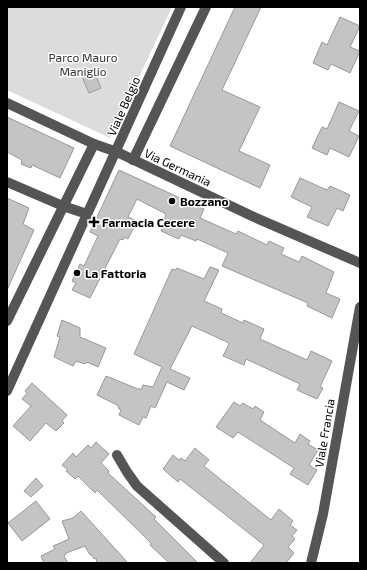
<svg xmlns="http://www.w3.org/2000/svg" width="367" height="570" font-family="'Exo 2',sans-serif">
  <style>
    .green { fill: #dcdcdc }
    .building { fill: #c4c4c4; stroke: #999 }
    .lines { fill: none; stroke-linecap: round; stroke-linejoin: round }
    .minor { stroke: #555; stroke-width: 10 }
    .poi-dot { fill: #000; stroke: #fff; stroke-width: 1.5 }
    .labels { text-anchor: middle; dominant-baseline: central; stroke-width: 3; stroke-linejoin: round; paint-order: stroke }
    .park-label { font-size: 12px; fill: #333; stroke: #fff }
    .street-label { font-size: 12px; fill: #000; stroke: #fff }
    .poi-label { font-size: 12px; font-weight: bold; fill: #000; stroke: #fff; text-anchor: start }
  </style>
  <rect width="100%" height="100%" fill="#fff"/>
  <path class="green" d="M 7,7 L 172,7 L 110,138 L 7,90 Z"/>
  <g class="building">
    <path d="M 235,7 L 261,7 L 222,90 L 260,107 L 239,151 L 270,165 L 260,188 L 170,146 Z"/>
    <path d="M 340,17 L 360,26 L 350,47 L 360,51 L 350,73 L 331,64 L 328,70 L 313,63 L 322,42 L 327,45 Z"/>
    <path d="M 93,69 L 101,88 L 89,93 L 81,74 Z"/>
    <path d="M 339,102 L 359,111 L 349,131 L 359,136 L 349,157 L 330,148 L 327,155 L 312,148 L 322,127 L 327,129 Z"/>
    <path d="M 7,117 L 74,148 L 60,178 L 32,165 L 31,168 L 21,164 L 22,160 L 7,152 Z"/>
    <path d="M 119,170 L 204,209 L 200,218 L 236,234 L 238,231 L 267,245 L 269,241 L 284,248 L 281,254 L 299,262 L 302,256 L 334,272 L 326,293 L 340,299 L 332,318 L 307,306 L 308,303 L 222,266 L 228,253 L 197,239 L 196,241 L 181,235 L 179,239 L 161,231 L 166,214 L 137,199 L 128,217 L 137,221 L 128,239 L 124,237 L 123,240 L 120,239 L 90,298 L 72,290 L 76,283 L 72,281 L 80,264 L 84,266 L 98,236 L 90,232 Z"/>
    <path d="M 300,178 L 327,190 L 330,186 L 350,195 L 343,211 L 337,208 L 328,226 L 307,217 L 312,207 L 291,197 Z"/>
    <path d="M 7,198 L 29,208 L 23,224 L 34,230 L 7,290 Z"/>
    <path d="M 210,267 L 219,270 L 204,301 L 222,309 L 221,313 L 243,323 L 244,320 L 264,329 L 260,339 L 307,360 L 311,351 L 332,361 L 320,387 L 323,388 L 317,399 L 297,390 L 300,384 L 246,359 L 244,365 L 223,356 L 229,344 L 227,342 L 192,326 L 170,369 L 190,378 L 184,390 L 167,382 L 155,408 L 151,406 L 146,418 L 143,417 L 139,425 L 119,415 L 121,410 L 118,408 L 119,406 L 97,395 L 106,376 L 138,389 L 142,389 L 143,385 L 153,387 L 162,367 L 134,354 L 172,269 L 176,270 L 177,268 L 204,279 Z"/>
    <path d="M 62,320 L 80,328 L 80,337 L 106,348 L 98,367 L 87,362 L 85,364 L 76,361 L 73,366 L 54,357 L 60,337 L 57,336 Z"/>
    <path d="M 32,383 L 67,415 L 62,421 L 64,423 L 56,431 L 46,423 L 30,441 L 13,426 L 31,406 L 22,399 L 27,393 L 25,391 Z"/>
    <path d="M 234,402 L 240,406 L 243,403 L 253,409 L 255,406 L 264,412 L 260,420 L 295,443 L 300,434 L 310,441 L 308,444 L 318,450 L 309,465 L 317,470 L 308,485 L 290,474 L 294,468 L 238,432 L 233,438 L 216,427 Z"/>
    <path d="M 96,442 L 109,454 L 101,463 L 109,471 L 108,473 L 156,517 L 154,519 L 198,563 L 169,563 L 150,545 L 151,543 L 97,490 L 95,493 L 78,476 L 75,479 L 66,471 L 68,470 L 62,465 L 73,453 L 76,457 L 88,445 L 91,448 Z"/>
    <path d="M 195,448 L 209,460 L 204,466 L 271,520 L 279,509 L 293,521 L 290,525 L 297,530 L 292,536 L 295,539 L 288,547 L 294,553 L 286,563 L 250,563 L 264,545 L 180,479 L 178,482 L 163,469 L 173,455 L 179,460 L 181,458 L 185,461 Z"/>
    <path d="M 36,478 L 43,486 L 31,497 L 24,491 Z"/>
    <path d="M 36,501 L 50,519 L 22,541 L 8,523 Z"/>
    <path d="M 81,511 L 128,563 L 97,563 L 96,558 L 94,559 L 92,555 L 90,555 L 85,546 L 66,553 L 66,554 L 64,556 L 68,563 L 44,563 L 41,556 L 55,549 L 53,546 L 69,539 L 62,521 L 73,518 Z"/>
  </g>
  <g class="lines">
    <g class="minor">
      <path d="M 7,103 L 94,144 L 117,152 L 254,217 L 360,263"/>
      <path d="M 133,160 L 206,7"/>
      <path d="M 7,182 L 63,206 L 87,214"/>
      <path d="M 7,321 L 94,144"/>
      <path d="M 7,391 L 181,7"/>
      <path d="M 117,455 L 127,472 L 137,486 L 224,563"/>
      <path d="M 311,563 L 323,514 L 360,307"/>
    </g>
  </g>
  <g class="poi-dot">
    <circle cx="172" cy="201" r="4"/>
    <path d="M92 216h4v4h4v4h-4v4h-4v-4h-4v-4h4z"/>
    <circle cx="77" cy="273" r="4"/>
  </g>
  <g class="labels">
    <g class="park-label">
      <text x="83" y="57">Parco Mauro<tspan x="83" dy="14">Maniglio</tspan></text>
    </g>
    <g class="street-label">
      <text transform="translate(123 106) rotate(-66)">Viale Belgio</text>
      <text transform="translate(178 167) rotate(25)">Via Germania</text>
      <text transform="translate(324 433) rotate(-80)">Viale Francia</text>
    </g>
    <g class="poi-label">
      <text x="180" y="201">Bozzano</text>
      <text x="102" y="222">Farmacia Cecere</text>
      <text x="85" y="273">La Fattoria</text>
    </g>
  </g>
  <rect width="367" height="570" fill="none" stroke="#000000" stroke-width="16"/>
</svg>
